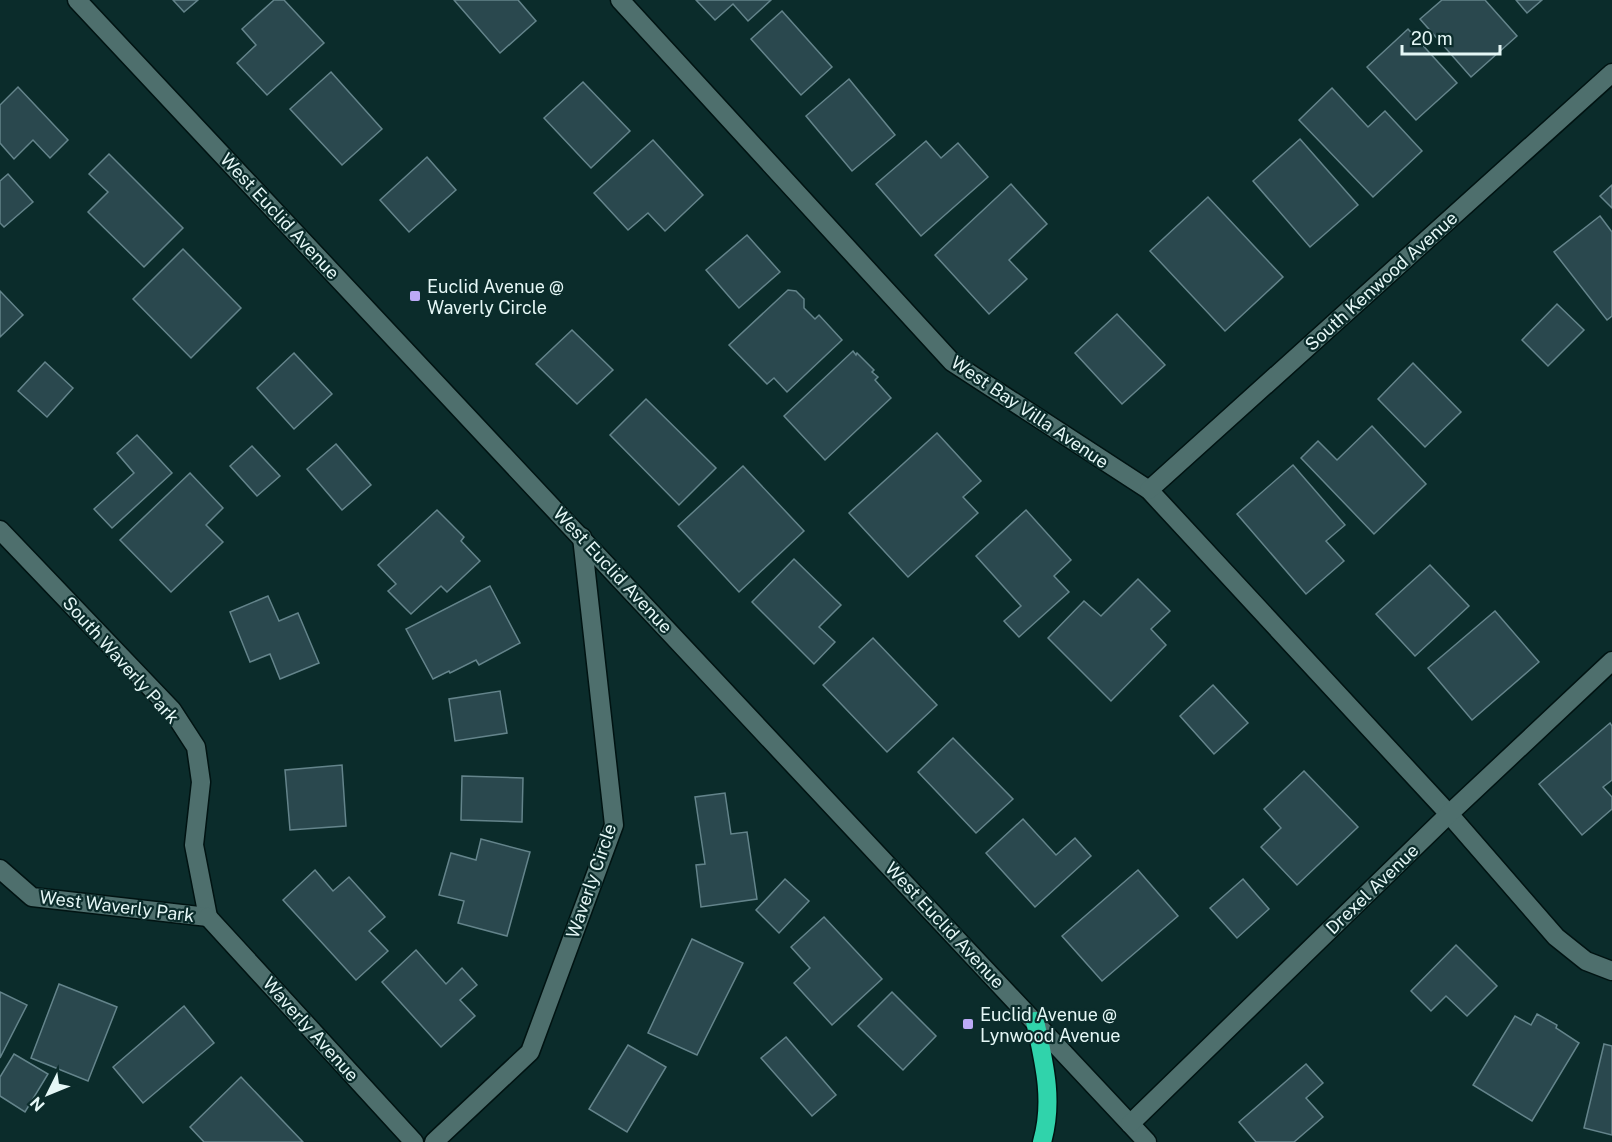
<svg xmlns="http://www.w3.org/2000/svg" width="1612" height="1142" font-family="'Public Sans',sans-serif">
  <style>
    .building { fill: #2a484e; stroke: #64848b; stroke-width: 1.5 }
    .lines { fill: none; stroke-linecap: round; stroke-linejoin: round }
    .minor-casing { stroke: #001312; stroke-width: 21 }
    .highway-casing { stroke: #001312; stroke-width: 21 }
    .minor { stroke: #4e6f6d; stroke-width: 18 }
    .highway { stroke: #30d3ab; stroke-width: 18 }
    .poi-dot { fill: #bcaaf6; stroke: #0b2c2b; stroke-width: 2 }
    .labels { text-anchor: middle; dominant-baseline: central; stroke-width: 4.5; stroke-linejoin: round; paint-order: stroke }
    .street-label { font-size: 18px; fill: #e5f7f6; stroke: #0b2c2b }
    .poi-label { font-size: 18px; fill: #e5f7f6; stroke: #0b2c2b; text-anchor: start }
  </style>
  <rect width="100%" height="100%" fill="#0b2c2b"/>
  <g class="building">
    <path d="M 173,0 L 198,0 L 184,12 Z"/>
    <path d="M 274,0 L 284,0 L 324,43 L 267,95 L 237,63 L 256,45 L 242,29 Z"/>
    <path d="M 454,0 L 518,0 L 536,21 L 500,53 Z"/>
    <path d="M 696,0 L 771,0 L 748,21 L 733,4 L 715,20 Z"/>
    <path d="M 1442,0 L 1485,0 L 1517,36 L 1471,77 L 1420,19 Z"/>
    <path d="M 1516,0 L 1542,0 L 1527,13 Z"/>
    <path d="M 782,11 L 832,67 L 801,95 L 751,39 Z"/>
    <path d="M 1408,29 L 1457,83 L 1416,120 L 1367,67 Z"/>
    <path d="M 331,72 L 382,129 L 342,165 L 290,109 Z"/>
    <path d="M 849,79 L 895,135 L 852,171 L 806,116 Z"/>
    <path d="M 583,82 L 630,131 L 591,168 L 544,118 Z"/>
    <path d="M 18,87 L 68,140 L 50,158 L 33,140 L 14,159 L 0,143 L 0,105 Z"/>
    <path d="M 1332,88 L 1368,127 L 1385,111 L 1422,151 L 1373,197 L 1299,120 Z"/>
    <path d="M 1300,139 L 1358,205 L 1310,247 L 1253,181 Z"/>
    <path d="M 653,140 L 703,195 L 665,231 L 648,213 L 628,230 L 594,193 Z"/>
    <path d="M 926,141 L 941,158 L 958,143 L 988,177 L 921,236 L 876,184 Z"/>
    <path d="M 109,154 L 183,228 L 144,267 L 88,212 L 108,192 L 89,174 Z"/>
    <path d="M 427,157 L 456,190 L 409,232 L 380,200 Z"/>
    <path d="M 8,174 L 33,202 L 4,227 L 0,223 L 0,181 Z"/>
    <path d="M 1011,184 L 1047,224 L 1009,260 L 1027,279 L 989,314 L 935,255 Z"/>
    <path d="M 1612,185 L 1612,208 L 1600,196 Z"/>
    <path d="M 1208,197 L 1283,277 L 1225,331 L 1150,251 Z"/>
    <path d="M 1600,216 L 1612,232 L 1612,316 L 1607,320 L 1554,252 Z"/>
    <path d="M 747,235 L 780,272 L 739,308 L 706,270 Z"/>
    <path d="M 183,249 L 241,308 L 191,358 L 133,299 Z"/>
    <path d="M 788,290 L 796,291 L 804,299 L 804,308 L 815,319 L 819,315 L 842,340 L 787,392 L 774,378 L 767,384 L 729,345 Z"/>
    <path d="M 0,291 L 23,315 L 0,337 Z"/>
    <path d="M 1557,304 L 1584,330 L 1548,366 L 1522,340 Z"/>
    <path d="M 1117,314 L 1165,365 L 1122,404 L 1075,353 Z"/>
    <path d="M 572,330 L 613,370 L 577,404 L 536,364 Z"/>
    <path d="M 853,351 L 856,355 L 857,353 L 874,370 L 872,372 L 878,377 L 875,380 L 891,398 L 825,460 L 784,416 Z"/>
    <path d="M 294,353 L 332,394 L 294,429 L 257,388 Z"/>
    <path d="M 45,362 L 73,388 L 47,417 L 18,391 Z"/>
    <path d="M 1413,363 L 1461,412 L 1425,447 L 1378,399 Z"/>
    <path d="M 646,399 L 716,468 L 679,505 L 610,435 Z"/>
    <path d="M 1372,426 L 1426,484 L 1374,534 L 1301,458 L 1318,441 L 1337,460 Z"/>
    <path d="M 937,433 L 981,481 L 963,497 L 978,513 L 908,577 L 849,513 Z"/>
    <path d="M 137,435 L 172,473 L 112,528 L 94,509 L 134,473 L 117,453 Z"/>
    <path d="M 336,444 L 371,485 L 342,510 L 307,469 Z"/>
    <path d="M 252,446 L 280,476 L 257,496 L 230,466 Z"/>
    <path d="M 1293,465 L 1345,525 L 1326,541 L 1344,561 L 1306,594 L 1237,514 Z"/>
    <path d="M 743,466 L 804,531 L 739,592 L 678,526 Z"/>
    <path d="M 190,473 L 223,508 L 206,525 L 223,542 L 171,592 L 120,540 Z"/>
    <path d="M 437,510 L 464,537 L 461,541 L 480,561 L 447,592 L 441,586 L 411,614 L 388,591 L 396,584 L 378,565 Z"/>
    <path d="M 1026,510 L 1071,560 L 1054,576 L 1069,592 L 1019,637 L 1004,621 L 1021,606 L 976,556 Z"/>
    <path d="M 794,559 L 841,605 L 819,627 L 835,642 L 814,664 L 752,602 Z"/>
    <path d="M 1430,565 L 1469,606 L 1415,656 L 1376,614 Z"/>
    <path d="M 1138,579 L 1170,611 L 1151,629 L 1166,645 L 1111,701 L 1048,638 L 1084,601 L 1101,616 Z"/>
    <path d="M 490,586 L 520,643 L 479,665 L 476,660 L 450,673 L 449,671 L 433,679 L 406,629 Z"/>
    <path d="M 268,596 L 279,621 L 298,613 L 319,663 L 280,679 L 270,654 L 250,662 L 230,612 Z"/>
    <path d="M 1495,611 L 1539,662 L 1472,720 L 1428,668 Z"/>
    <path d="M 873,638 L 937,705 L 887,752 L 823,685 Z"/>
    <path d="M 1213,685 L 1248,723 L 1214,754 L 1180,716 Z"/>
    <path d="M 500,691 L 507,733 L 455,741 L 449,699 Z"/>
    <path d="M 1610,723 L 1612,726 L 1612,780 L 1603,787 L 1612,797 L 1612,809 L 1582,835 L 1539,784 Z"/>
    <path d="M 953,738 L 1013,799 L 976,833 L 918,772 Z"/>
    <path d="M 342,765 L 346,826 L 290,830 L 285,770 Z"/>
    <path d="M 1304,771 L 1358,827 L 1297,885 L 1261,847 L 1281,828 L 1264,809 Z"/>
    <path d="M 462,776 L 523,778 L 522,822 L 461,820 Z"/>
    <path d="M 725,793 L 731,834 L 747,832 L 757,899 L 701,907 L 696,865 L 705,864 L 695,797 Z"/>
    <path d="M 1023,819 L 1056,855 L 1075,838 L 1091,856 L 1035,907 L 986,853 Z"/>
    <path d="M 481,839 L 530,852 L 507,936 L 458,923 L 464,901 L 439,895 L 451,853 L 476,860 Z"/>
    <path d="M 315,870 L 333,891 L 349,877 L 385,917 L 369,931 L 388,951 L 356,980 L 283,900 Z"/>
    <path d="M 1138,870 L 1178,916 L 1102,981 L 1062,936 Z"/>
    <path d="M 785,879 L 809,901 L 779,933 L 756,910 Z"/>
    <path d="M 1243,879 L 1269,909 L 1237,938 L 1210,908 Z"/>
    <path d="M 824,917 L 882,979 L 832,1025 L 794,983 L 810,968 L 791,947 Z"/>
    <path d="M 692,939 L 743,963 L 697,1055 L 648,1033 Z"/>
    <path d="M 1456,945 L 1497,986 L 1467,1016 L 1446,996 L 1431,1011 L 1411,991 Z"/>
    <path d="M 416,950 L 446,984 L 462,968 L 477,985 L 460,1000 L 475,1016 L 441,1047 L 382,982 Z"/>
    <path d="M 59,984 L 117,1007 L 88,1081 L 31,1058 Z"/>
    <path d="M 0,992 L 27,1005 L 0,1058 Z"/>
    <path d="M 892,992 L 936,1036 L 903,1070 L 858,1026 Z"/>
    <path d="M 184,1006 L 214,1043 L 143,1103 L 113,1067 Z"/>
    <path d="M 1537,1014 L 1557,1025 L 1556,1028 L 1579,1043 L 1532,1121 L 1473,1085 L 1515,1016 L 1531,1025 Z"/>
    <path d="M 786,1037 L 836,1095 L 812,1116 L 761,1058 Z"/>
    <path d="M 1604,1044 L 1612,1046 L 1612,1135 L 1584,1128 Z"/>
    <path d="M 628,1045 L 666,1067 L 627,1132 L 589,1109 Z"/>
    <path d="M 14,1054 L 48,1074 L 25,1112 L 0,1096 L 0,1077 Z"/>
    <path d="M 1306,1064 L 1323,1083 L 1306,1098 L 1323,1117 L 1294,1142 L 1256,1142 L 1239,1122 Z"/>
    <path d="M 241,1077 L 303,1142 L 204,1142 L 190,1127 Z"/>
  </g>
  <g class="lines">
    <g class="minor-casing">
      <g id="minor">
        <path d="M 77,0 L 1147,1142"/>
        <path d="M 620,0 L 952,362 L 1149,490 L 1449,814 L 1556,937 L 1586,961 L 1612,971"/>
        <path d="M 1149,490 L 1612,73"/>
        <path d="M 0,530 L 172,710 L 196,747 L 201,782 L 194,845 L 208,917"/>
        <path d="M 0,869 L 32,897 L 208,917"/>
        <path d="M 208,917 L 414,1142"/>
        <path d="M 1130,1124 L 1449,814 L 1612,661"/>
        <path d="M 434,1142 L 530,1052 L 614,825 L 582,537"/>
      </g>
    </g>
    <g class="highway-casing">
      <path id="highway" d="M 1035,1021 C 1044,1062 1054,1101 1042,1142"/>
    </g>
    <use href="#minor" class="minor"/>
    <use href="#highway" class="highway"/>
  </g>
  <g class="poi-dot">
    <rect x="409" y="290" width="12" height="12" rx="3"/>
    <rect x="962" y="1018" width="12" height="12" rx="3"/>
  </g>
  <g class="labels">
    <g class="street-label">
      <text transform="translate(280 216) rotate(47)">West Euclid Avenue</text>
      <text transform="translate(1381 281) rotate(-42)">South Kenwood Avenue</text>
      <text transform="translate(1030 412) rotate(34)">West Bay Villa Avenue</text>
      <text transform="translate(613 570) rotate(47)">West Euclid Avenue</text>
      <text transform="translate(121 660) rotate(48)">South Waverly Park</text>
      <text transform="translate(591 881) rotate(-71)">Waverly Circle</text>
      <text transform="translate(1372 889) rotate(-44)">Drexel Avenue</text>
      <text transform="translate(117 906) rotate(7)">West Waverly Park</text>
      <text transform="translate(945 925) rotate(47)">West Euclid Avenue</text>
      <text transform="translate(311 1029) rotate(48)">Waverly Avenue</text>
    </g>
    <g class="poi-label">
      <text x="427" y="286">Euclid Avenue @<tspan x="427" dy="21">Waverly Circle</tspan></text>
      <text x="980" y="1014">Euclid Avenue @<tspan x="980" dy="21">Lynwood Avenue</tspan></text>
    </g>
  </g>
  <g transform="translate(48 1094) rotate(227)" stroke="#0b2c2b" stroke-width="4.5" paint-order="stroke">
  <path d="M0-4.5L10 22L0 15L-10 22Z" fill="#e5f7f6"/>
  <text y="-9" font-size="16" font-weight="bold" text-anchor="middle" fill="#e5f7f6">N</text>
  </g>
  <path d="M1402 45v9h98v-9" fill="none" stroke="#e5f7f6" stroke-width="3"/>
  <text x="1411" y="45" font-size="18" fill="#e5f7f6" stroke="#0b2c2b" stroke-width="4.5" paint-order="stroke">20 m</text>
</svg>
